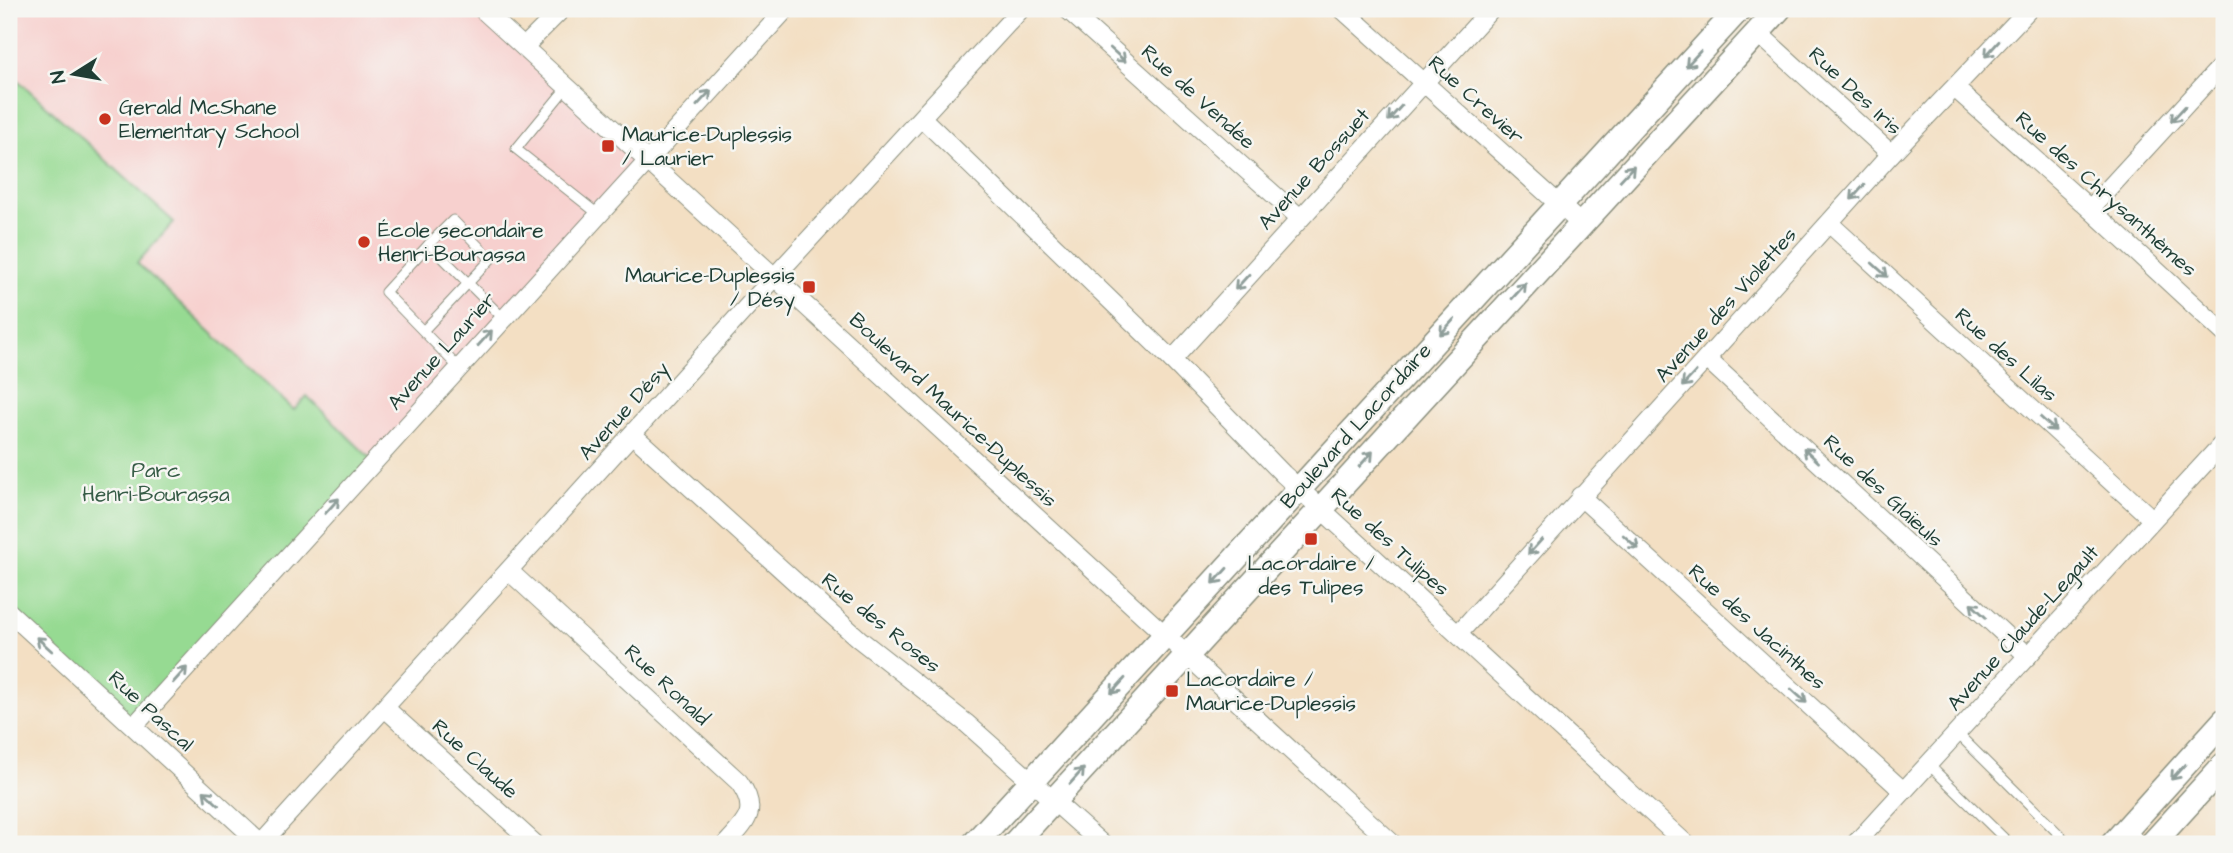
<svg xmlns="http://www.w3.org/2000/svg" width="2233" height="853" font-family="'Architects Daughter',sans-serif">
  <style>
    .built { fill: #f7d0ce }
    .park { fill: #96da92; stroke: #5a8c63; stroke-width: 2 }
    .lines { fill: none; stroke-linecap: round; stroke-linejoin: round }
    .lane-casing { stroke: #898e7c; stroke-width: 11 }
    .street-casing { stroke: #898e7c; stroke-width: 20 }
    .secondary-casing { stroke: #898e7c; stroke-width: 27 }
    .lane { stroke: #fff; stroke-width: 9 }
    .street { stroke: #fff; stroke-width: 18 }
    .secondary { stroke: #fff; stroke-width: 24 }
    .oneway { stroke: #8f9e9a }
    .poi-dot { fill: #c8321e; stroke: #f6f6f2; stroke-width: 2.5 }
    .labels { text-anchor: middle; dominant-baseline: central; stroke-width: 5; stroke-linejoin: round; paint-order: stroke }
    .street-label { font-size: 21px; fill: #1f3d34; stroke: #f6f6f2 }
    .poi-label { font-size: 21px; fill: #1f3d34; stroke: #f6f6f2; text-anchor: start }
    .park-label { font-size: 21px; fill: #375c47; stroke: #f6f6f2 }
  </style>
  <rect width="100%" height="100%" fill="#f6f6f2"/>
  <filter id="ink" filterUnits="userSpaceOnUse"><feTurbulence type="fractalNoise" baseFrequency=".0143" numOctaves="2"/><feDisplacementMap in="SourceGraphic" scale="14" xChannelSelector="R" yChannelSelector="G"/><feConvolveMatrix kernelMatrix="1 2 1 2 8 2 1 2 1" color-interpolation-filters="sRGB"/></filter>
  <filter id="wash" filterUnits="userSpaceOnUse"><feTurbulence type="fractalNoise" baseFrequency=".00686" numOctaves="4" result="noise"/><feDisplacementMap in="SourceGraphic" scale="28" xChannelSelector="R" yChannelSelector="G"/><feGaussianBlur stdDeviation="1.57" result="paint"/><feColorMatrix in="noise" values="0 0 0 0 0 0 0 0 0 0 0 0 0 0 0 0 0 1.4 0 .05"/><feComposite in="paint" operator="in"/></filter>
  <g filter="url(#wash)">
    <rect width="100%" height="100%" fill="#f3dfc3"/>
    <path class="built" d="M 9,9 L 482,9 L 647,160 L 373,461 L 307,397 L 295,410 L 137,263 L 174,222 L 9,72 Z"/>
    <path class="park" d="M 9,72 L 174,222 L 137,263 L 294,410 L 307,396 L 373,461 L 134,726 L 9,611 Z"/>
  </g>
  <g filter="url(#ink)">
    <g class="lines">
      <g class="lane-casing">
        <g id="lane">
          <path d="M 567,87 L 516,149 L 598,214"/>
          <path d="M 424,330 L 491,259 L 453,220 L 429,244"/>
          <path d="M 458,367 L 385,292 L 429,244 L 503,318"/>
          <path d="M 1957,733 L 2069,844"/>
          <path d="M 1928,764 L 2010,844"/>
        </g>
      </g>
      <g class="street-casing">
        <g id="street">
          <path d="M 482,9 L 1393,844"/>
          <path d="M 1067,9 L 1300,218"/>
          <path d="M 1342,9 L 1581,224"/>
          <path d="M 1757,32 L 1891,154"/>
          <path d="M 524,47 L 562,9"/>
          <path d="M 1956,89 L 2090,209 L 2224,333"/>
          <path d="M 922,118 L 1172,360 L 1283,474 L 1686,844"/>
          <path d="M 2090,209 L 2224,63"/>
          <path d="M 1830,224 L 2152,519"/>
          <path d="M 1707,359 L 2028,656"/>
          <path d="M 1172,360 L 1491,9"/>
          <path d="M 633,435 L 822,606 L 859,639 L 966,723 L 1102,844"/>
          <path d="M 1580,496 L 1903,791"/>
          <path d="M 509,571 L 739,782 C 760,811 746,822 726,844"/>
          <path d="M 9,612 L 261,844 L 755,298 L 1021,9"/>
          <path d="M 1458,634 L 1891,154 L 2029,9"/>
          <path d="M 385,708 L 535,844"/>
          <path d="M 134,726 L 786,9"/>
          <path d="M 2125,831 L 2138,844"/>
          <path d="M 1855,844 L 2224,442"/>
        </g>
      </g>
      <g class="secondary-casing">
        <g id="secondary">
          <path d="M 974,844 L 1739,9"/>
          <path d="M 1014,844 L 1779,9"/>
          <path d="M 2113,844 L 2224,721"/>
          <path d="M 2152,844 L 2224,765"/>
        </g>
      </g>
      <use href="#lane" class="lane"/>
      <use href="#street" class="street"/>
      <use href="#secondary" class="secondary"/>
    </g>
    <defs><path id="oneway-shaft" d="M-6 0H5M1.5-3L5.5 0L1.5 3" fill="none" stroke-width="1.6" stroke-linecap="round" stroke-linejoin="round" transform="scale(1.75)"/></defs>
    <g class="oneway">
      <use href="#oneway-shaft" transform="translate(1992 49) rotate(132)"/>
      <use href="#oneway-shaft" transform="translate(1118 55) rotate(42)"/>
      <use href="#oneway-shaft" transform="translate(1693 59) rotate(133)"/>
      <use href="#oneway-shaft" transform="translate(704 98) rotate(-47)"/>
      <use href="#oneway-shaft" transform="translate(1395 113) rotate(132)"/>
      <use href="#oneway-shaft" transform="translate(2178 114) rotate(133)"/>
      <use href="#oneway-shaft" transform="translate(1627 173) rotate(-47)"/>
      <use href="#oneway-shaft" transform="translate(1858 192) rotate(132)"/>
      <use href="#oneway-shaft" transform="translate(1880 270) rotate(42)"/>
      <use href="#oneway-shaft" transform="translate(1242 282) rotate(132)"/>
      <use href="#oneway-shaft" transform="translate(1519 291) rotate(-48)"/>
      <use href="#oneway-shaft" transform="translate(1447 327) rotate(132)"/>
      <use href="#oneway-shaft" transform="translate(485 338) rotate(-48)"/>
      <use href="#oneway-shaft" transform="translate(1689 379) rotate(133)"/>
      <use href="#oneway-shaft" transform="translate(2048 424) rotate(42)"/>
      <use href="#oneway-shaft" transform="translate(1811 455) rotate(-137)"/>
      <use href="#oneway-shaft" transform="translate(1366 459) rotate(-48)"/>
      <use href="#oneway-shaft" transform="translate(332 506) rotate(-48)"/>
      <use href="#oneway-shaft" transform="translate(1631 542) rotate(42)"/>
      <use href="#oneway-shaft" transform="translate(1535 547) rotate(132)"/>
      <use href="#oneway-shaft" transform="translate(1220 576) rotate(132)"/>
      <use href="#oneway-shaft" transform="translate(1978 610) rotate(-137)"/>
      <use href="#oneway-shaft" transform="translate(44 644) rotate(-138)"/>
      <use href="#oneway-shaft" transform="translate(180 675) rotate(-48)"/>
      <use href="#oneway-shaft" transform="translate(1118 686) rotate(132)"/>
      <use href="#oneway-shaft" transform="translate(1799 696) rotate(42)"/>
      <use href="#oneway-shaft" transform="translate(2178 772) rotate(132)"/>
      <use href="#oneway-shaft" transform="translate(1077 776) rotate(-48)"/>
      <use href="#oneway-shaft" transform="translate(211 798) rotate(-137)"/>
    </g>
  </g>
  <g class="poi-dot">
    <circle cx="105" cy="119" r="7"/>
    <rect x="601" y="139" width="14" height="14" rx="3.5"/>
    <circle cx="364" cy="242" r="7"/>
    <rect x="802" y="280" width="14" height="14" rx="3.5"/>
    <rect x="1304" y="532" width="14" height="14" rx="3.5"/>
    <rect x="1165" y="684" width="14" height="14" rx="3.5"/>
  </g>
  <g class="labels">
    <g class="street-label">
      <text transform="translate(1855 91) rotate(43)">Rue Des Iris</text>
      <text transform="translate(1198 97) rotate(42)">Rue de Vendée</text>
      <text transform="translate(1476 100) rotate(42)">Rue Crevier</text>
      <text transform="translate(1314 169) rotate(-48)">Avenue Bossuet</text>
      <text transform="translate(2106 194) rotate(42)">Rue des Chrysanthèmes</text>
      <text transform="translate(1726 305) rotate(-48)">Avenue des Violettes</text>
      <text transform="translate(442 351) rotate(-48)">Avenue Laurier</text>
      <text transform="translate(2006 355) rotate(42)">Rue des Lilas</text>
      <text transform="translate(953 410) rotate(43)">Boulevard Maurice-Duplessis</text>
      <text transform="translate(624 411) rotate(-48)">Avenue Désy</text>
      <text transform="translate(1356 426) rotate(-48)">Boulevard Lacordaire</text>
      <text transform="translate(1883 491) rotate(43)">Rue des Glaïeuls</text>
      <text transform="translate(1390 542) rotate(42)">Rue des Tulipes</text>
      <text transform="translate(881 623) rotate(39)">Rue des Roses</text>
      <text transform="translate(1757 627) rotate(42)">Rue des Jacinthes</text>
      <text transform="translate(2023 628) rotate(-48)">Avenue Claude-Legault</text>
      <text transform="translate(667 685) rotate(43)">Rue Ronald</text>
      <text transform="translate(151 711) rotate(43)">Rue Pascal</text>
      <text transform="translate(475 759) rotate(42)">Rue Claude</text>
    </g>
    <g class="poi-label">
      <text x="119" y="107">Gerald McShane<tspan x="119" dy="24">Elementary School</tspan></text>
      <text x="622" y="134">Maurice-Duplessis<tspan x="622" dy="24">/ Laurier</tspan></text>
      <text x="378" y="230">École secondaire<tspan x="378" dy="24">Henri-Bourassa</tspan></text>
      <text x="795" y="275" text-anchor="end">Maurice-Duplessis<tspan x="795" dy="24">/ Désy</tspan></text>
      <text x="1311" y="563" text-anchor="middle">Lacordaire /<tspan x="1311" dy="24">des Tulipes</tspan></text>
      <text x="1186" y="679">Lacordaire /<tspan x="1186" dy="24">Maurice-Duplessis</tspan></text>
    </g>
    <g class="park-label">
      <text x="156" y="470">Parc<tspan x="156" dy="24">Henri-Bourassa</tspan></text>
    </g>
  </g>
  <rect width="2233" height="853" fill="none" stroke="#f6f6f2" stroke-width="35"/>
  <g transform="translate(74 74) rotate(259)" stroke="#f6f6f2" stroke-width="5" paint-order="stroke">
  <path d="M0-5L12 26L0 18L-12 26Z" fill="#1f3d34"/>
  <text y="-10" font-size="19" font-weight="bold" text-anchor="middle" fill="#1f3d34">N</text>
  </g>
</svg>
